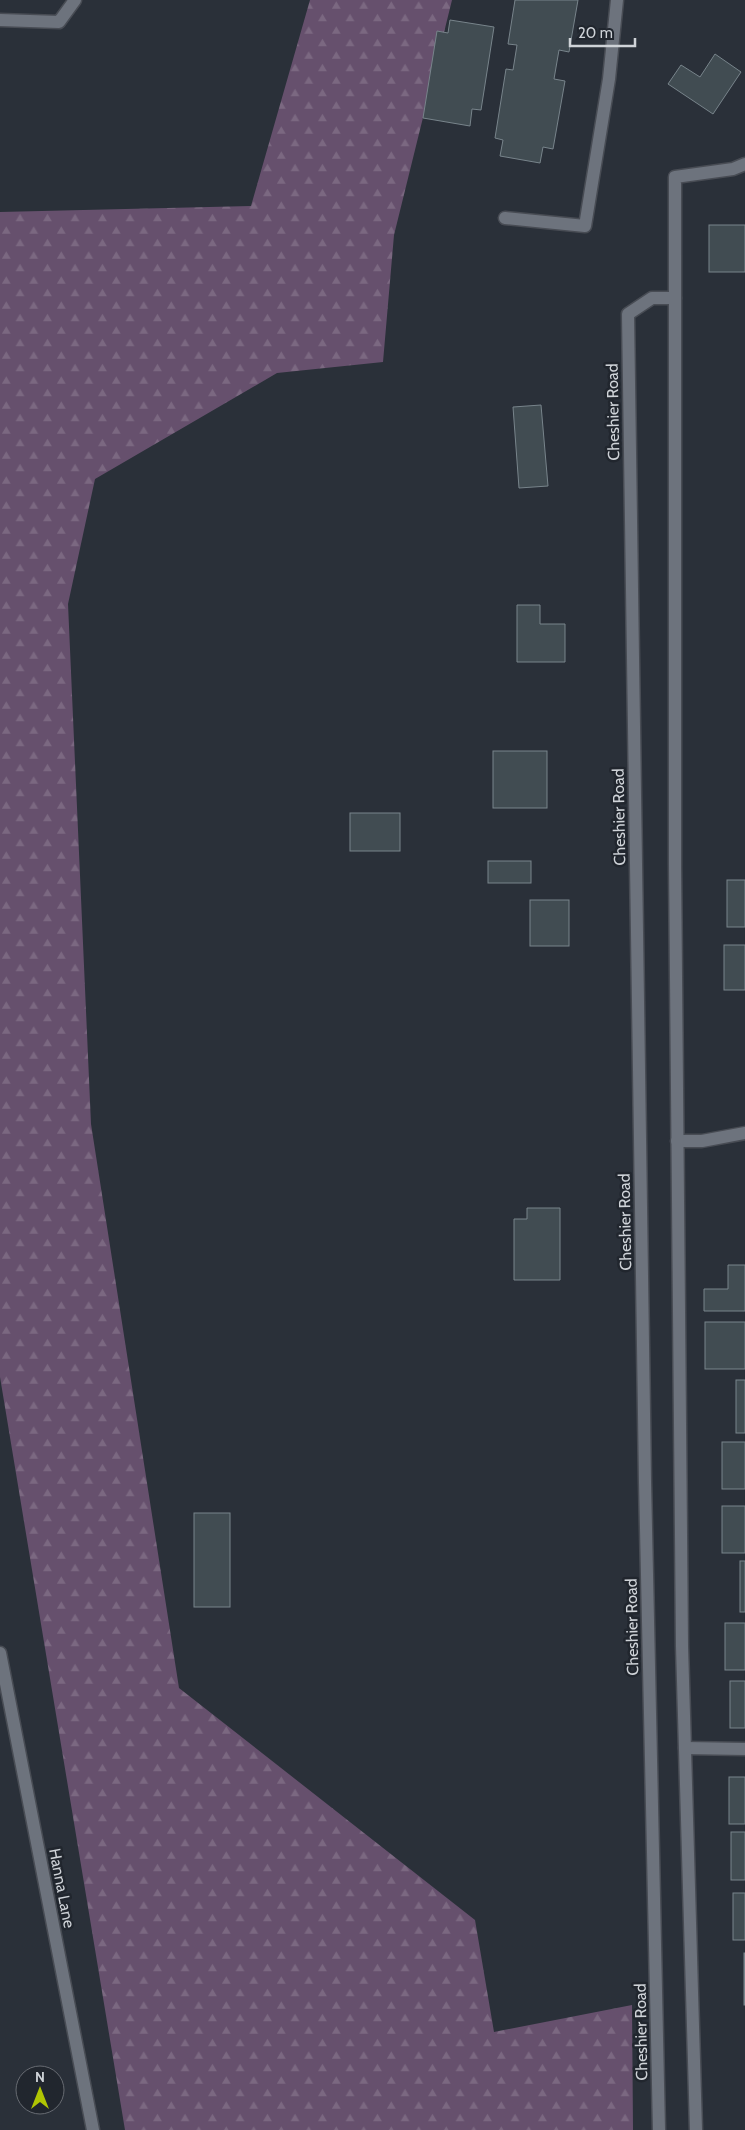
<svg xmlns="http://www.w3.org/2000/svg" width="745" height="2130" font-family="Cabin,sans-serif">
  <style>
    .forest { fill: url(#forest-firs) }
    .building { fill: #414c52; stroke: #78848b }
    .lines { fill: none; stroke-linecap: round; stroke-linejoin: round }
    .minor-casing { stroke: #484c54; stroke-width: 15 }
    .minor { stroke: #6d737d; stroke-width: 12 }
    .labels { text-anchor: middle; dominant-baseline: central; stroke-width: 5; stroke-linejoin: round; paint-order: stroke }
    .street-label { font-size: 16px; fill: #cfd3d8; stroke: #21262e }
  </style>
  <defs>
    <pattern id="forest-firs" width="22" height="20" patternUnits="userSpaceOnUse" patternTransform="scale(1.25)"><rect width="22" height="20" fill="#66506d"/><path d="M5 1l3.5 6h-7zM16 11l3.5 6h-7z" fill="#7b6881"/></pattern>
  </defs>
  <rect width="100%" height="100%" fill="#2a3039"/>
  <path class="forest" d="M 310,0 L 452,0 L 394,235 L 383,362 L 277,373 L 95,479 L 68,604 L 91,1124 L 179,1688 L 475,1920 L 494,2032 L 632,2005 L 633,2130 L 125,2130 L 0,1377 L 0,212 L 251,206 Z"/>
  <g class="building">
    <path d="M 515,0 L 578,0 L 569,52 L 559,50 L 554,79 L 565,81 L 553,149 L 543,147 L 540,163 L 500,156 L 503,140 L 495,138 L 506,69 L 513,70 L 517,45 L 508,44 Z"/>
    <path d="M 450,20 L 494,27 L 481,110 L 472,109 L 470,126 L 423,118 L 437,31 L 448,33 Z"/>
    <path d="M 715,54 L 741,72 L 713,114 L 668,84 L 681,65 L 700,77 Z"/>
    <rect x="709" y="225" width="36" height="47"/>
    <path d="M 541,405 L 548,486 L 519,488 L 513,407 Z"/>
    <path d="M 517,605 L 540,605 L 540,624 L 565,624 L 565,662 L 517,662 Z"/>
    <rect x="493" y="751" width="54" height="57"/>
    <rect x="350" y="813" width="50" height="38"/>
    <rect x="488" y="861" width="43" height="22"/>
    <rect x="727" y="880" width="18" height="47"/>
    <rect x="530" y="900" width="39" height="46"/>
    <rect x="724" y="945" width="21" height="45"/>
    <path d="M 527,1208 L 560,1208 L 560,1280 L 514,1280 L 514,1219 L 527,1219 Z"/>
    <path d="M 728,1265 L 745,1265 L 745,1311 L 704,1311 L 704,1289 L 728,1289 Z"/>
    <rect x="705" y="1322" width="40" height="47"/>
    <rect x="736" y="1380" width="9" height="53"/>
    <rect x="722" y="1442" width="23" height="47"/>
    <rect x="722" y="1506" width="23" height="47"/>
    <rect x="194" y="1513" width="36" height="94"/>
    <rect x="740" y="1561" width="5" height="51"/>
    <rect x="725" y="1623" width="20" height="47"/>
    <rect x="730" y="1681" width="15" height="47"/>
    <rect x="729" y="1777" width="16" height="47"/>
    <rect x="731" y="1832" width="14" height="48"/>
    <rect x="733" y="1893" width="12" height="47"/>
    <rect x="744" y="1953" width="1" height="52"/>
  </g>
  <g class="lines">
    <g class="minor-casing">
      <g id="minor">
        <path d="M 0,20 L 59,22 L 75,0"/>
        <path d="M 505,218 L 585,226 L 609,79 L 617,0"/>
        <path d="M 677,1141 L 702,1141 L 745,1133"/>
        <path d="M 0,1653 L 93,2130"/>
        <path d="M 685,1748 L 745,1749"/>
        <path d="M 659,2130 L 645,1482 L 628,314 L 652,298 L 675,298"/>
        <path d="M 696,2130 L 682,1646 L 675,865 L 675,177 L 733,169 L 745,164"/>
      </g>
    </g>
    <use href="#minor" class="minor"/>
  </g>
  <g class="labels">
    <g class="street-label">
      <text transform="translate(613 412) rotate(-91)">Cheshier Road</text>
      <text transform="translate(619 817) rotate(-91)">Cheshier Road</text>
      <text transform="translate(625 1222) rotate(-91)">Cheshier Road</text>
      <text transform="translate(632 1627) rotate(-91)">Cheshier Road</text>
      <text transform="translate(62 1888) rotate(79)">Hanna Lane</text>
      <text transform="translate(641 2032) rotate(-91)">Cheshier Road</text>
    </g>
  </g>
  <g transform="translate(40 2090)"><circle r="24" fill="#21262e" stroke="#676b72"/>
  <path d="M0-4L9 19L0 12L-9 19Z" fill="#b0c503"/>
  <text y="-8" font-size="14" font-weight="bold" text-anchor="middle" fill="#cfd3d8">N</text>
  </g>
  <path d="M570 38v8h65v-8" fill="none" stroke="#cfd3d8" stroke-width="2.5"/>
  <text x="578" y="38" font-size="15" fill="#cfd3d8" stroke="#21262e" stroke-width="4" paint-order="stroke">20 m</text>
</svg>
